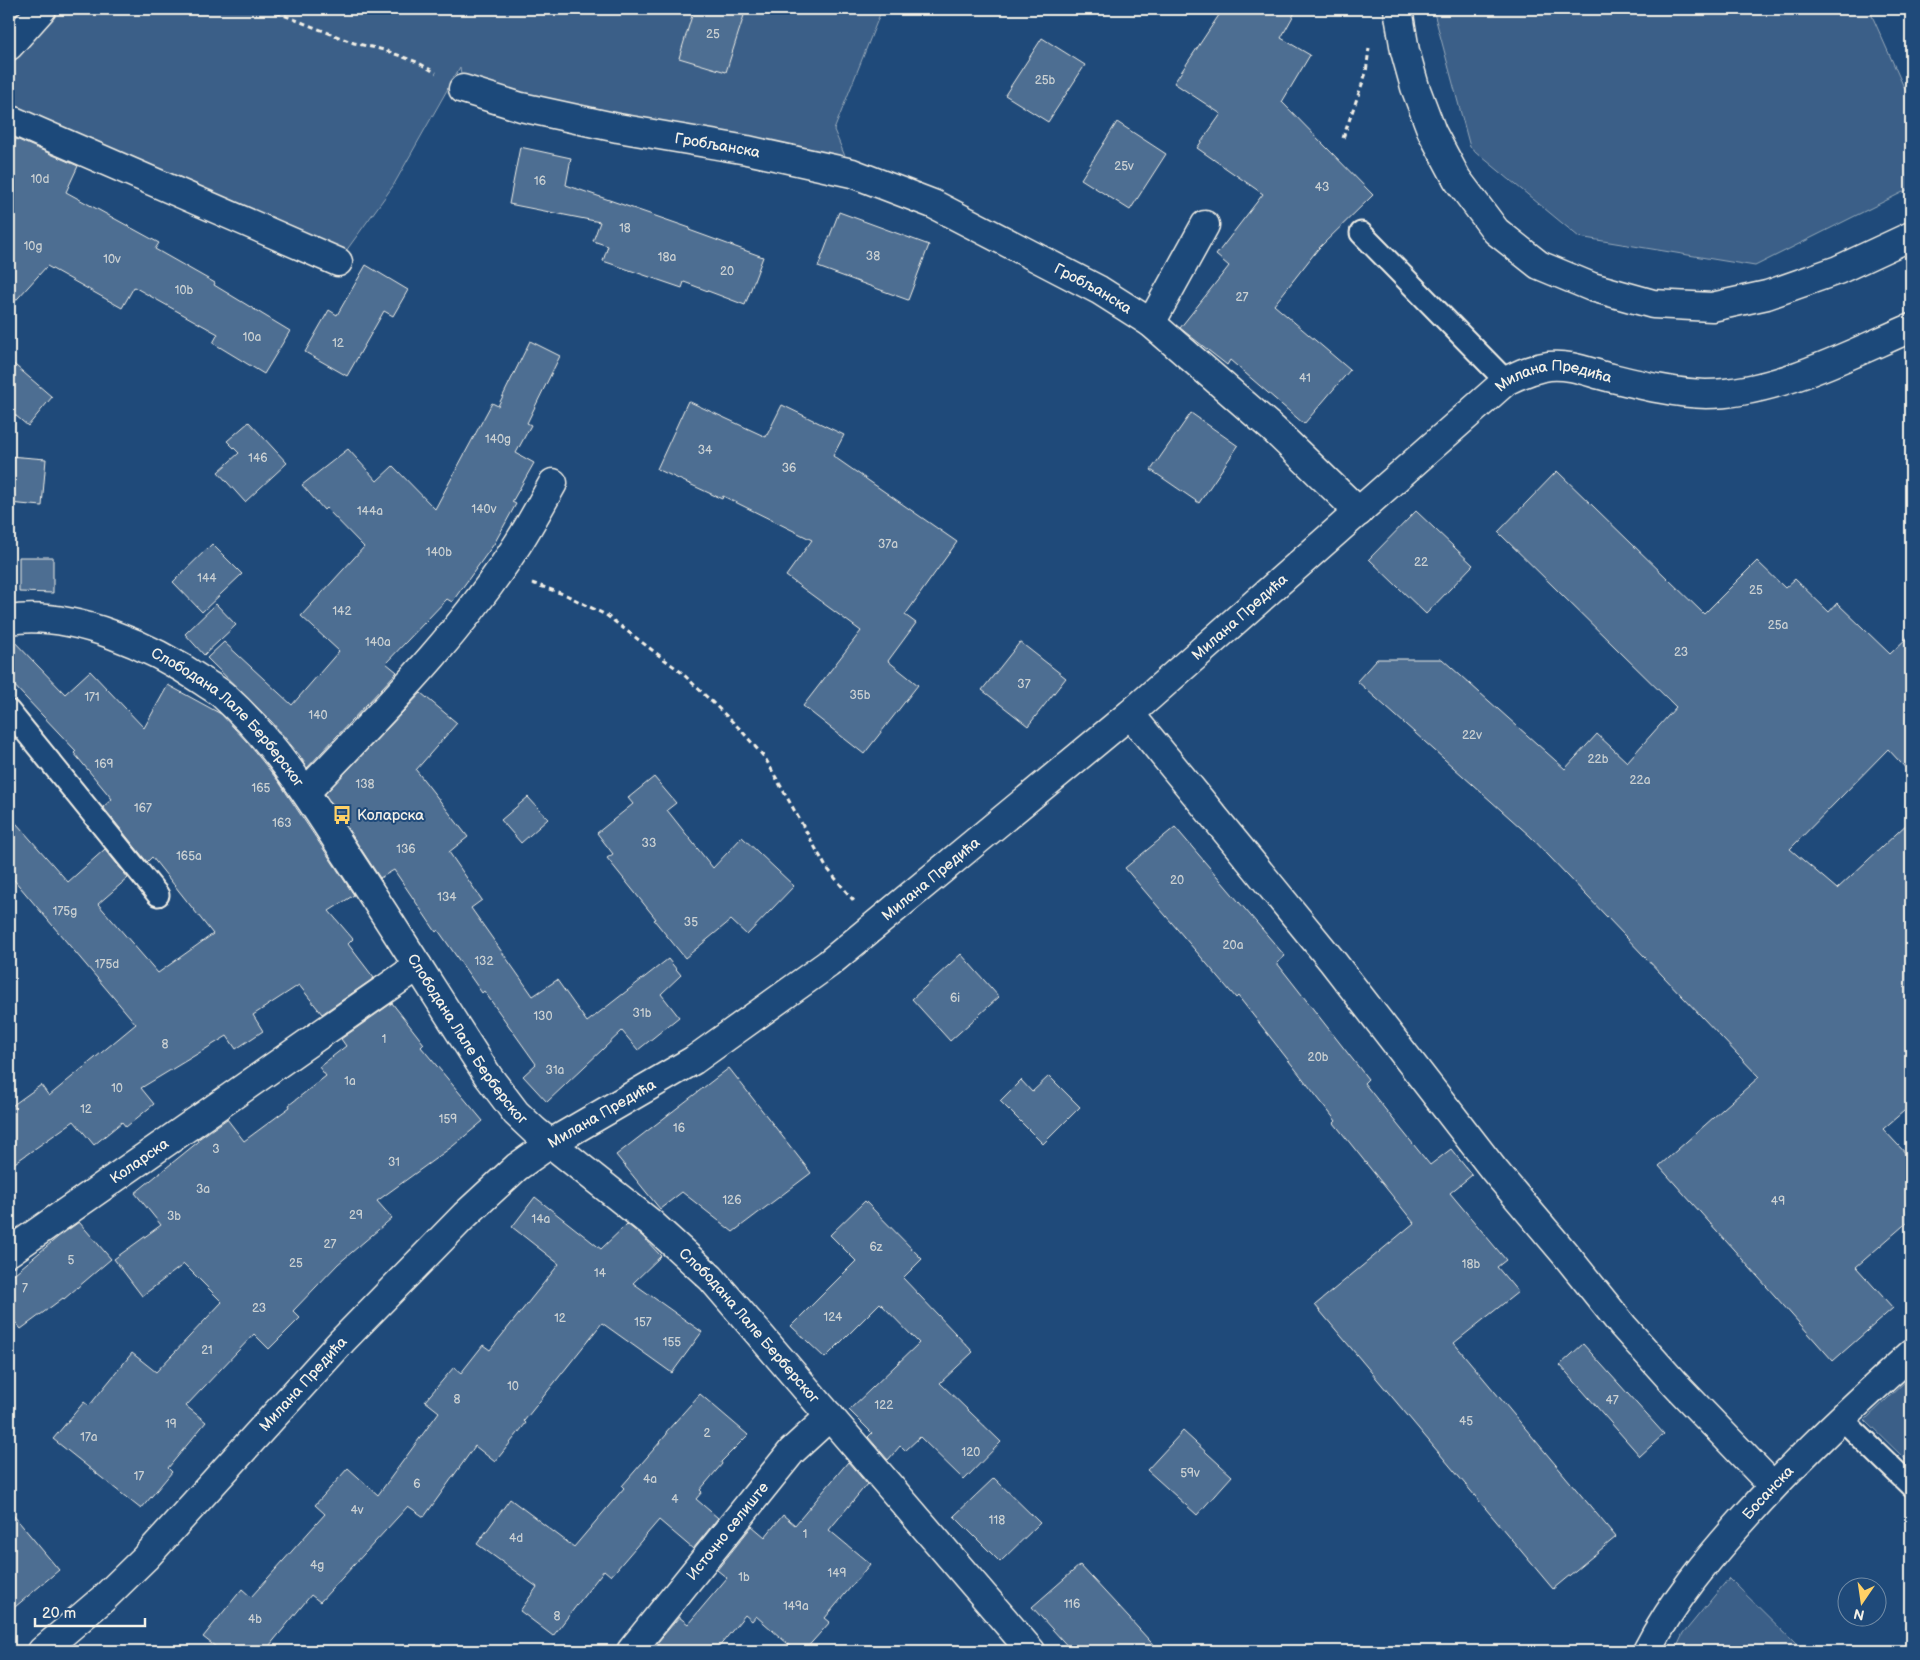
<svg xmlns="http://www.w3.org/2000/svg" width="1920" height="1660" font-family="'Balsamiq Sans',sans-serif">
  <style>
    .green { fill: #3a5f88; stroke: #97a8b8 }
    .building { fill: #4d6e92; stroke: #f4f1e8 }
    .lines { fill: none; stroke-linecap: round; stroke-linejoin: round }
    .lane-casing { stroke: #f4f1e8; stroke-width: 25 }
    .street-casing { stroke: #f4f1e8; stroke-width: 31 }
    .highway-casing { stroke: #f4f1e8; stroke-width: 31 }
    .path { stroke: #f4f1e8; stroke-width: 3; stroke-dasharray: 5 4; stroke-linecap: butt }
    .lane { stroke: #1f4a7a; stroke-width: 21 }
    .street { stroke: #1f4a7a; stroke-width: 28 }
    .highway { stroke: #1f4a7a; stroke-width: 28 }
    .labels { text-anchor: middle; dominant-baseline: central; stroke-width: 4; stroke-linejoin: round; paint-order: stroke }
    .number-label { font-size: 12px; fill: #cad0d2 }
    .street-label { font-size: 15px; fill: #f4f1e8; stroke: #1f4a7a }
    .poi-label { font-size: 15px; fill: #f4f1e8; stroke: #1f4a7a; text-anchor: start }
  </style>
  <rect width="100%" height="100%" fill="#1f4a7a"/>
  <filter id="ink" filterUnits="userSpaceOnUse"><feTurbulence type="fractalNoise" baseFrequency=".02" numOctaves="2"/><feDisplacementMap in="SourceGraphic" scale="10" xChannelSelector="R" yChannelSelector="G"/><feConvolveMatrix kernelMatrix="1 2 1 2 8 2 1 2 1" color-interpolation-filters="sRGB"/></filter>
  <g filter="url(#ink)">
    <g class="green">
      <path d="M 42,9 L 882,9 L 834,130 L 852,173 L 463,89 L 460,67 L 393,186 L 338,262 L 9,119 L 9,49 Z"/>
      <path d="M 1433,9 L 1869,9 L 1911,103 L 1911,188 L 1755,266 L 1579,237 L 1470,147 Z"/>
      <path d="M 1911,1376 L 1911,1465 L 1865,1420 Z"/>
      <path d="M 1729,1578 L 1803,1651 L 1675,1651 L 1683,1634 Z"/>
    </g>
    <g class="building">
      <path d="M 694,9 L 746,9 L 726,72 L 679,58 Z"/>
      <path d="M 1223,9 L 1297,9 L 1281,38 L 1310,55 L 1282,102 L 1373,195 L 1318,249 L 1274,305 L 1350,370 L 1304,424 L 1230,360 L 1227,365 L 1180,328 L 1229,266 L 1216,255 L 1263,194 L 1197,148 L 1221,114 L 1174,83 Z"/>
      <path d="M 1042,38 L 1085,65 L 1048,122 L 1005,95 Z"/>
      <path d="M 1117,122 L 1166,154 L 1130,210 L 1081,179 Z"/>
      <path d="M 16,139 L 78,166 L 66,192 L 159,243 L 155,249 L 215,283 L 214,285 L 290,331 L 264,374 L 213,343 L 218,334 L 134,287 L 122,308 L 47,266 L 9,308 L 9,155 Z"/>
      <path d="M 520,147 L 571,158 L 566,185 L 690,228 L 689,230 L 763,257 L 745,305 L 684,282 L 682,288 L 603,261 L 608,246 L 593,241 L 600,222 L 509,204 Z"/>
      <path d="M 839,212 L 929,245 L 908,300 L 818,267 Z"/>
      <path d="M 366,265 L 408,290 L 393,316 L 384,311 L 347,376 L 305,352 L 329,310 L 337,315 Z"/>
      <path d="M 530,341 L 560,356 L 527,423 L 531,425 L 516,453 L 534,463 L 512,502 L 516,504 L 494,544 L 452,602 L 447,599 L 386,663 L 397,672 L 307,768 L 301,759 L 305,762 L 272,722 L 207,658 L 224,642 L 292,705 L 339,651 L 301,616 L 364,547 L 326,508 L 324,510 L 302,485 L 348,449 L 377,481 L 393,466 L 435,509 L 492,403 L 498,406 Z"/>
      <path d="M 9,360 L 52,397 L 28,426 L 9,410 Z"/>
      <path d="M 688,401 L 766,437 L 782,405 L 844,435 L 833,456 L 957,542 L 905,615 L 916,623 L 888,661 L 918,685 L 864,754 L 803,706 L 861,631 L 786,576 L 812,540 L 723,496 L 722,499 L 657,469 Z"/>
      <path d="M 1191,413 L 1238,446 L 1199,503 L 1151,470 Z"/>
      <path d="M 249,422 L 287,463 L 245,502 L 218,472 L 239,453 L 227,441 Z"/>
      <path d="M 9,456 L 46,459 L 42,506 L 9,503 Z"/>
      <path d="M 1557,471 L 1704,614 L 1757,561 L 1785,588 L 1795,579 L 1829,612 L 1837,603 L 1890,654 L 1911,634 L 1911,774 L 1888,749 L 1790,849 L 1837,889 L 1911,820 L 1911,1105 L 1883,1129 L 1911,1159 L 1911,1219 L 1856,1267 L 1893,1308 L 1833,1361 L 1659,1166 L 1759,1077 L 1530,836 L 1357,681 L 1377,659 L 1442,659 L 1565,769 L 1597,734 L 1627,762 L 1676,707 L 1498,532 Z"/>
      <path d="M 1416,511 L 1473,565 L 1426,614 L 1369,559 Z"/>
      <path d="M 212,544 L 242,574 L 202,612 L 173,582 Z"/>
      <path d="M 19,557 L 53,557 L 53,593 L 19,592 Z"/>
      <path d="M 216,604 L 236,625 L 204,655 L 185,634 Z"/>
      <path d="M 9,636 L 65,694 L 90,671 L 144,728 L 168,685 L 221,714 L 248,743 L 279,782 L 354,895 L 329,911 L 353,939 L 348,944 L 374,978 L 322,1014 L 299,985 L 253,1015 L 263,1031 L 236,1049 L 227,1036 L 141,1088 L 154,1104 L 126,1127 L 122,1122 L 94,1145 L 74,1121 L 9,1167 L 9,1108 L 41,1085 L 49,1096 L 136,1024 L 9,874 L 9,815 L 68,882 L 105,849 L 128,878 L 98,904 L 158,973 L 213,934 L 152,857 L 147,862 L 103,807 L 112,799 L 74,753 L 76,751 L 9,680 Z"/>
      <path d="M 1020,642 L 1066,678 L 1028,726 L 982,690 Z"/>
      <path d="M 421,693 L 457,723 L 416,770 L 468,837 L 449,852 L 482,900 L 471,908 L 533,996 L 557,980 L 587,1022 L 668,959 L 681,975 L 661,994 L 679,1017 L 638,1050 L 622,1031 L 547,1102 L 523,1076 L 536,1064 L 484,991 L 482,993 L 438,930 L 436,932 L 394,870 L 380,878 L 325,794 Z"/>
      <path d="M 654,777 L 676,803 L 667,810 L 713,868 L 742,837 L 794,886 L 747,935 L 731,920 L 685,958 L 654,920 L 656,919 L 607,858 L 613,854 L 597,833 L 633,804 L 628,798 Z"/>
      <path d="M 528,797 L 548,819 L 521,843 L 501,820 Z"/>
      <path d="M 1175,827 L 1285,956 L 1277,963 L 1368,1079 L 1364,1083 L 1430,1165 L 1451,1149 L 1472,1175 L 1450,1193 L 1506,1260 L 1497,1267 L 1518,1292 L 1454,1343 L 1616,1537 L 1553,1589 L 1315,1305 L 1414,1223 L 1334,1123 L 1336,1121 L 1238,996 L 1236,998 L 1125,868 Z"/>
      <path d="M 961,954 L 999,997 L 950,1041 L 912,999 Z"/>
      <path d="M 392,1003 L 424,1044 L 421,1047 L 483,1121 L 453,1146 L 377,1201 L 392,1218 L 338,1264 L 293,1311 L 300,1318 L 269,1349 L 254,1334 L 186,1406 L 206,1422 L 168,1468 L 172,1472 L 141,1509 L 53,1439 L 84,1402 L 89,1406 L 132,1353 L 156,1372 L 222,1302 L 184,1264 L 142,1296 L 114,1259 L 161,1225 L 135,1193 L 198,1142 L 197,1140 L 227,1119 L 244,1141 L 290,1107 L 289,1105 L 326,1076 L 319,1067 L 346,1046 L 341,1039 Z"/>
      <path d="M 729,1068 L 811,1173 L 733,1232 L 682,1192 L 660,1209 L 616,1155 Z"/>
      <path d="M 1049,1076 L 1080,1107 L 1043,1144 L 1000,1101 L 1021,1080 L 1032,1092 Z"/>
      <path d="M 535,1197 L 601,1249 L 627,1224 L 642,1236 L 661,1256 L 633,1283 L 702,1332 L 672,1373 L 602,1323 L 524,1421 L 526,1423 L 495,1462 L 475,1446 L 424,1517 L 408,1506 L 320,1602 L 311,1595 L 265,1651 L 221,1651 L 203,1637 L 242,1589 L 251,1597 L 325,1514 L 315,1505 L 348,1468 L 378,1495 L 439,1412 L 425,1401 L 454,1367 L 461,1373 L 483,1345 L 490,1350 L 559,1264 L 512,1227 Z"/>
      <path d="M 865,1201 L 922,1259 L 903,1278 L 973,1352 L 940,1383 L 1001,1442 L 964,1480 L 920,1437 L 905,1451 L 900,1446 L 888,1460 L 868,1437 L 872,1433 L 849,1410 L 919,1343 L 880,1303 L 825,1358 L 791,1326 L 856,1261 L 830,1235 Z"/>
      <path d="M 79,1222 L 111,1259 L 64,1299 L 63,1298 L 21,1329 L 9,1314 L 9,1278 L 58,1237 Z"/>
      <path d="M 1583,1344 L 1664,1434 L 1640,1456 L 1560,1365 Z"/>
      <path d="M 700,1394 L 748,1435 L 721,1462 L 722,1464 L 700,1490 L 702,1492 L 696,1499 L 718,1518 L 693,1549 L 659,1520 L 611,1576 L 604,1570 L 553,1636 L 520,1611 L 537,1587 L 477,1544 L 510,1499 L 574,1547 L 624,1488 L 622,1486 L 667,1434 L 666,1432 Z"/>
      <path d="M 1183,1431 L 1232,1476 L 1197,1515 L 1147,1470 Z"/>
      <path d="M 848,1462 L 867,1484 L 829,1530 L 870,1564 L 825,1618 L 830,1622 L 804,1651 L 796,1651 L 756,1616 L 752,1621 L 745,1615 L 718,1648 L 722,1651 L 666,1651 L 657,1643 L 679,1617 L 688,1624 L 727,1578 L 717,1570 L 752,1526 L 765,1537 L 783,1515 L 795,1525 Z"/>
      <path d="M 994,1478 L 1040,1523 L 1000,1562 L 954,1516 Z"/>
      <path d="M 9,1510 L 59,1570 L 9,1612 Z"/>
      <path d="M 1080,1565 L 1129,1618 L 1159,1651 L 1072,1651 L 1032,1607 Z"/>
    </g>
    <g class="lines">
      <g class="lane-casing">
        <g id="lane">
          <path d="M 1361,233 L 1506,381"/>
          <path d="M 9,711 L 158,895"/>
          <path d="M 1841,1418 L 1911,1486"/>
        </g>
      </g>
      <g class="street-casing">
        <g id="street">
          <path d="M 9,46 L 42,9"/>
          <path id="s1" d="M 463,89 L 521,107 L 618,128 L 747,150 L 852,173 L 933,204 L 1099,290 L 1151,323 L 1273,429 L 1359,512"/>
          <path d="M 9,119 L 338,262"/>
          <path d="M 1151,323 L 1205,225"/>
          <path id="s2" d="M 9,620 C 72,610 153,647 204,682 C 211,687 219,691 225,697 C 275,742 311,800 347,856 C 395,929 441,1003 488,1076 L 516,1113 L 535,1131 L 652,1224 L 711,1278 L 1031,1651"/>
          <path d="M 1130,714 L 1333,962 L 1494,1170 L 1566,1255 L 1623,1326 L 1675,1384 L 1773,1486"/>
          <path d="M 306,792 C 381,713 460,635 519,542 C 531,523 542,503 553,483"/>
          <path id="s3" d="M 9,1252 L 418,966"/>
          <path id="s4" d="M 42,1651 L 104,1598 L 145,1558 L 342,1341 L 465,1215 L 517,1167 L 551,1143 L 694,1060 L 828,964 L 1130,714 L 1506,381 C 1520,374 1533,368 1549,366 C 1571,364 1588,372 1608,377 C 1637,384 1677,394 1706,394 C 1775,394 1848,355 1911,328"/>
          <path id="s5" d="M 631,1651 L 792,1451 L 830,1416"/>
          <path id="s6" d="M 1647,1651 C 1673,1600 1710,1556 1748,1514 C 1799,1457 1855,1405 1911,1354"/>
        </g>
      </g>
      <g class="highway-casing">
        <path id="highway" d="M 1398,9 L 1405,51 L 1415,87 L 1432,132 L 1457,179 L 1496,231 L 1539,265 L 1592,287 L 1653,304 L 1712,307 L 1767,295 L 1838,270 L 1911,236"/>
      </g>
      <g class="path">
        <path d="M 268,9 L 354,43 L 384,50 L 417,62 L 436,73"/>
        <path d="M 1343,138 L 1366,73 L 1369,48"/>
        <path d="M 532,583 L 566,595 L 606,615 L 681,672 L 740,729 L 765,758 L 826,867 L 854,901"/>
      </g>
      <use href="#lane" class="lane"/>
      <use href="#street" class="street"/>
      <use href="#highway" class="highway"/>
    </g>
  </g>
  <defs>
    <g id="bus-bare" transform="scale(1.5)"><path d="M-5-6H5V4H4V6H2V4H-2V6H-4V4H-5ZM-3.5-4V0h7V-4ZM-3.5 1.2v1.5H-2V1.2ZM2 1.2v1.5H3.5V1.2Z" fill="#ffd166" stroke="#1f4a7a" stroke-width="2.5" paint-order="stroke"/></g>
  </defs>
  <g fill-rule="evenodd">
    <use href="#bus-bare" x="342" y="815"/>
  </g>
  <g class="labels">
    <g class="number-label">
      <text x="713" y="34">25</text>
      <text x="1045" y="80">25b</text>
      <text x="1124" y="166">25v</text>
      <text x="40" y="179">10d</text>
      <text x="540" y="181">16</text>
      <text x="1322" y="187">43</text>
      <text x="625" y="228">18</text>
      <text x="33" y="246">10g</text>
      <text x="873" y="256">38</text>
      <text x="667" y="257">18a</text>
      <text x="112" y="259">10v</text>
      <text x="727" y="271">20</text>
      <text x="184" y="290">10b</text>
      <text x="1242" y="297">27</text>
      <text x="252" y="337">10a</text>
      <text x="338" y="343">12</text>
      <text x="1305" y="378">41</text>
      <text x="498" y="439">140g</text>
      <text x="705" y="450">34</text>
      <text x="258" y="458">146</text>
      <text x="789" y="468">36</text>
      <text x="484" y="509">140v</text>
      <text x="370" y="511">144a</text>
      <text x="888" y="544">37a</text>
      <text x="439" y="552">140b</text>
      <text x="1421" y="562">22</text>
      <text x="207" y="578">144</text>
      <text x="1756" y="590">25</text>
      <text x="342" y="611">142</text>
      <text x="1778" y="625">25a</text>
      <text x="378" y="642">140a</text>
      <text x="1681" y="652">23</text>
      <text x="1024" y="684">37</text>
      <text x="860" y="695">35b</text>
      <text x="92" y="697">171</text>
      <text x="318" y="715">140</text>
      <text x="1472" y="735">22v</text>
      <text x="1598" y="759">22b</text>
      <text x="104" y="764">169</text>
      <text x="1640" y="780">22a</text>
      <text x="365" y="784">138</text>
      <text x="261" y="788">165</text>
      <text x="143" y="808">167</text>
      <text x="282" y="823">163</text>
      <text x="649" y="843">33</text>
      <text x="406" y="849">136</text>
      <text x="189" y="856">165a</text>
      <text x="1177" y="880">20</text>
      <text x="447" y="897">134</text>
      <text x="65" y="911">175g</text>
      <text x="691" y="922">35</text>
      <text x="1233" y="945">20a</text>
      <text x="484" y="961">132</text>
      <text x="107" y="964">175d</text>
      <text x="955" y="998">6i</text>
      <text x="642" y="1013">31b</text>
      <text x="543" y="1016">130</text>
      <text x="384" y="1039">1</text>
      <text x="165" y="1044">8</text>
      <text x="1318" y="1057">20b</text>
      <text x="555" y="1070">31a</text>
      <text x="350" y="1081">1a</text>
      <text x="117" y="1088">10</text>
      <text x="86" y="1109">12</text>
      <text x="448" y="1119">159</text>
      <text x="679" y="1128">16</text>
      <text x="216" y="1149">3</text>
      <text x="394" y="1162">31</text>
      <text x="203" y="1189">3a</text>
      <text x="732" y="1200">126</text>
      <text x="1778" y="1201">49</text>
      <text x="356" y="1215">29</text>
      <text x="174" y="1216">3b</text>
      <text x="541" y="1219">14a</text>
      <text x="330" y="1244">27</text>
      <text x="876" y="1247">6z</text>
      <text x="71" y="1260">5</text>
      <text x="296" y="1263">25</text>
      <text x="1471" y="1264">18b</text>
      <text x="600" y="1273">14</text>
      <text x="25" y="1288">7</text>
      <text x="259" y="1308">23</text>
      <text x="833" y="1317">124</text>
      <text x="560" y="1318">12</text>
      <text x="643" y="1322">157</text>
      <text x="672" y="1342">155</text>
      <text x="207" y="1350">21</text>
      <text x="513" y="1386">10</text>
      <text x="457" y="1399">8</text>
      <text x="1612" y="1400">47</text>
      <text x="884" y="1405">122</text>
      <text x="1466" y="1421">45</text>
      <text x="171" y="1424">19</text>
      <text x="707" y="1433">2</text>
      <text x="89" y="1437">17a</text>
      <text x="971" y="1452">120</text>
      <text x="1190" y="1473">59v</text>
      <text x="139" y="1476">17</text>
      <text x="650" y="1479">4a</text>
      <text x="417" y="1484">6</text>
      <text x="675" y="1499">4</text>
      <text x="357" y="1510">4v</text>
      <text x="997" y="1520">118</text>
      <text x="805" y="1534">1</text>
      <text x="516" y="1538">4d</text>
      <text x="317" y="1565">4g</text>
      <text x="837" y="1573">149</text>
      <text x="744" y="1577">1b</text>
      <text x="1072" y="1604">116</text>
      <text x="796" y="1606">149a</text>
      <text x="557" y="1616">8</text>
      <text x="255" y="1619">4b</text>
    </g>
    <g class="street-label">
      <text stroke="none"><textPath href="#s1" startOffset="261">Гробљанска</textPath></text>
      <text stroke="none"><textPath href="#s1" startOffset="666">Гробљанска</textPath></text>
      <text stroke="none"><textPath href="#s4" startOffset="1994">Милана Предића</textPath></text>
      <text stroke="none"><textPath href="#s4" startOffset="1589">Милана Предића</textPath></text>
      <text stroke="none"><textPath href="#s2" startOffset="250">Слободана Лале Берберског</textPath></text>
      <text stroke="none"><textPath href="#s4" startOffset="1184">Милана Предића</textPath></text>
      <text stroke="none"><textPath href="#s2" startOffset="655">Слободана Лале Берберског</textPath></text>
      <text stroke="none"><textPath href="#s4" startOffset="779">Милана Предића</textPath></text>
      <text stroke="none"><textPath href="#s3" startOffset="159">Коларска</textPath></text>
      <text stroke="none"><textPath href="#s2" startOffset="1060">Слободана Лале Берберског</textPath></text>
      <text stroke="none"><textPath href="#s4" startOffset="374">Милана Предића</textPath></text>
      <text stroke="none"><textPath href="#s6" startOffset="200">Босанска</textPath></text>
      <text stroke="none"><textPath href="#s5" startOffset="154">Источно селиште</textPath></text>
    </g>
    <g class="poi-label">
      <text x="357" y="815">Коларска</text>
    </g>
  </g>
  <rect width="1920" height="1660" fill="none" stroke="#1f4a7a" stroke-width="30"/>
  <rect x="15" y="15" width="1890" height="1630" fill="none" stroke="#f4f1e8" stroke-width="2" filter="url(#ink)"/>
  <g transform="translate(1862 1602) rotate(193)"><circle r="24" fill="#1f4a7a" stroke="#748da6"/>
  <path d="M0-4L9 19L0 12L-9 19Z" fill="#ffd166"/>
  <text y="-8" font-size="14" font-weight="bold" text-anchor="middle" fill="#f4f1e8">N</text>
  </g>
  <path d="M35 1618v8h110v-8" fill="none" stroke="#f4f1e8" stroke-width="2.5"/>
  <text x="42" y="1618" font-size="15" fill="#f4f1e8" stroke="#1f4a7a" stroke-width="4" paint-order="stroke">20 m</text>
</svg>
